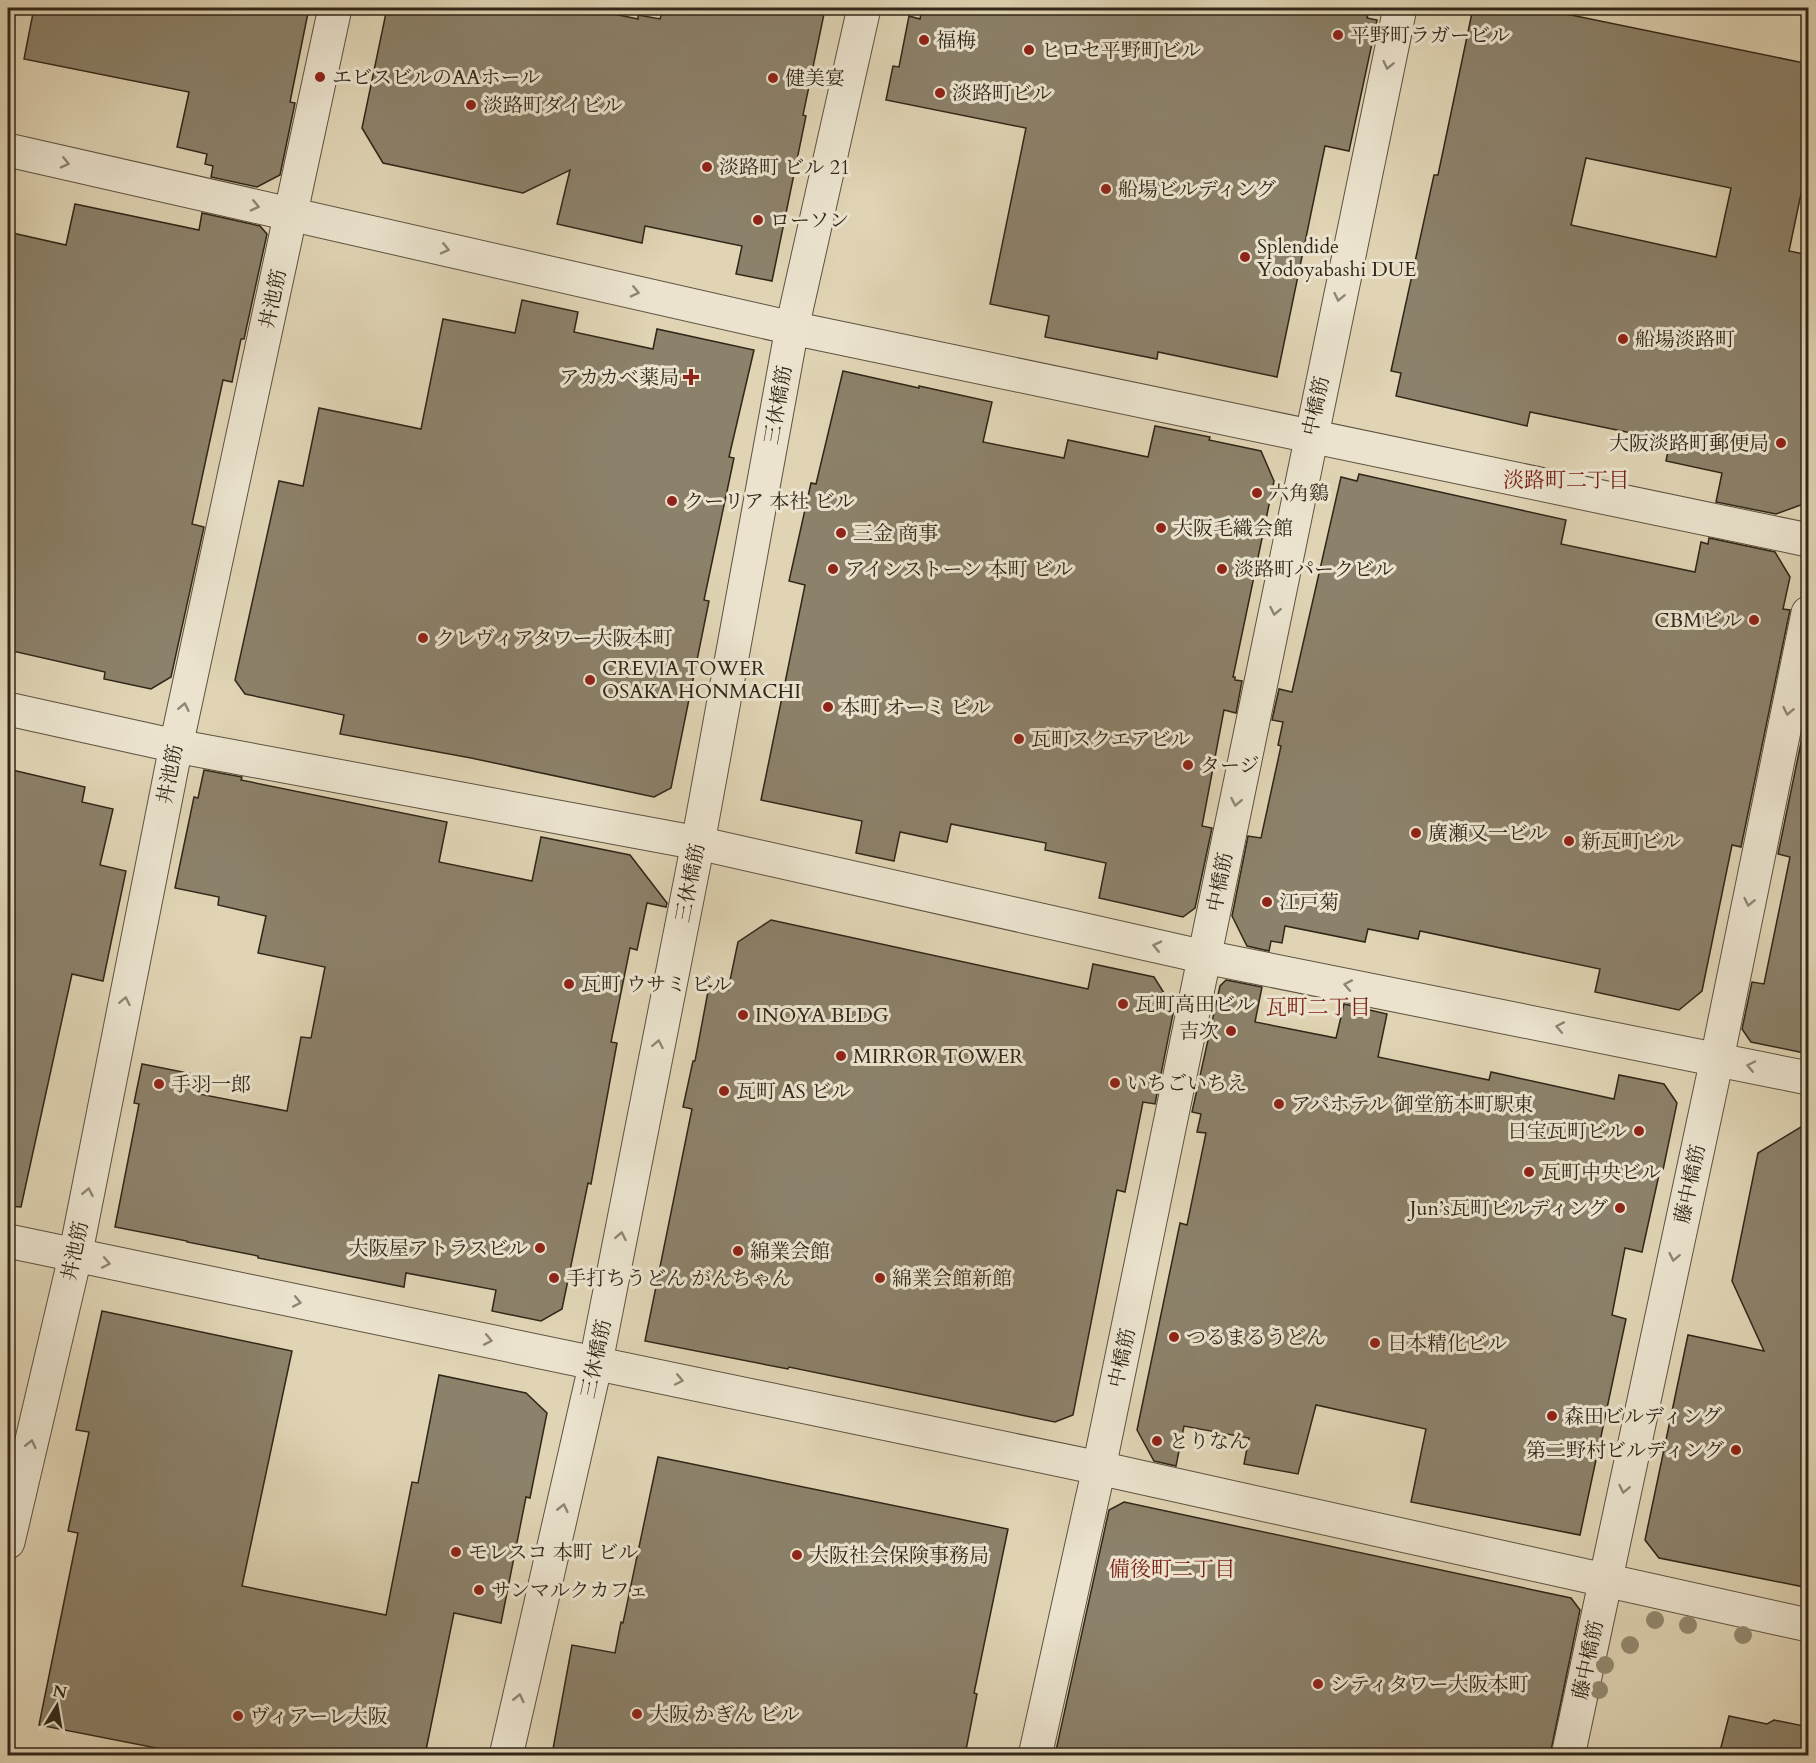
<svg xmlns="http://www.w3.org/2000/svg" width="1816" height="1763" font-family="Cardo,'Noto Serif JP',serif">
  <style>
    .building { fill: #8c816a; stroke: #312719; stroke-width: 1.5; fill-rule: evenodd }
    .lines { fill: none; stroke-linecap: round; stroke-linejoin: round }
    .minor-casing { stroke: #5d5240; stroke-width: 35 }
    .minor { stroke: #ebe3ce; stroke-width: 33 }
    .tree { fill: #948970 }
    .oneway { stroke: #8e8574 }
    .poi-dot { fill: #8f2418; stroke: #ebe3ce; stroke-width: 2 }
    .labels { text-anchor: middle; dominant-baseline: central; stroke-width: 6; stroke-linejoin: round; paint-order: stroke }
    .poi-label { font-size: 20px; fill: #312719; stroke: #ebe3ce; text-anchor: start }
    .street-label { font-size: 20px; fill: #312719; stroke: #ebe3ce }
    .neighbourhood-label { font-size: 21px; fill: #7a1f14; stroke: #ebe3ce }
  </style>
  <rect width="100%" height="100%" fill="#e0d4b4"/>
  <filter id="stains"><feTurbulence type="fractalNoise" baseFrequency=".00333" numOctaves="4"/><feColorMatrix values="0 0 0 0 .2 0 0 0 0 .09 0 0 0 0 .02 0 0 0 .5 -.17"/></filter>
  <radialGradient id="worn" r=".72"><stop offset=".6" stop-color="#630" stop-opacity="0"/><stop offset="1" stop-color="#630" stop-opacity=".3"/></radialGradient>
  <g class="building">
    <path d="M 34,8 L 309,8 L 290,102 L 295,103 L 280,175 L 257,187 L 211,177 L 213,166 L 205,164 L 207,154 L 177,147 L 189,92 L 24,59 Z"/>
    <path d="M 387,8 L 585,8 L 638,19 L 638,15 L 660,19 L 663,8 L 823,8 L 822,14 L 824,14 L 803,115 L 806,116 L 772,281 L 736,274 L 742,246 L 645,226 L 642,243 L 557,224 L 570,170 L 523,193 L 383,163 L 362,128 Z"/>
    <path d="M 922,8 L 1370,8 L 1367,18 L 1377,20 L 1349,151 L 1325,146 L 1277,377 L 1158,352 L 1157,359 L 1045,337 L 1049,316 L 990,304 L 1026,128 L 886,100 L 893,66 L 899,67 L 909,16 L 920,19 Z"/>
    <path d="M 1473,8 L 1537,8 L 1809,64 L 1809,143 L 1803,169 L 1806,170 L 1789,251 L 1809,255 L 1809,502 L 1776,514 L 1716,502 L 1722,473 L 1666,461 L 1670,441 L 1530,412 L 1527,426 L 1396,396 L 1401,373 L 1391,371 L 1434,175 L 1438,175 ZM 1586,158 L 1731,188 L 1716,257 L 1571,225 Z"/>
    <path d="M 75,204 L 199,230 L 202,213 L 260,226 L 267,234 L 244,339 L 241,339 L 232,382 L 223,380 L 192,524 L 204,527 L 171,677 L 151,689 L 104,679 L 105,672 L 8,650 L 8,232 L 66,245 Z"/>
    <path d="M 522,300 L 578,312 L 574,332 L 653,349 L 657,329 L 754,350 L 729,457 L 734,458 L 704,600 L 709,601 L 671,788 L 654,797 L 471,758 L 340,734 L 344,715 L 245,694 L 235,680 L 279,481 L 303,486 L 319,408 L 421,429 L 443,319 L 515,333 Z"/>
    <path d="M 843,371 L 919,388 L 919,386 L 992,402 L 983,442 L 1064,458 L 1068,440 L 1148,457 L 1155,426 L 1210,437 L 1209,440 L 1261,451 L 1274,481 L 1233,677 L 1235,677 L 1235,680 L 1242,681 L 1236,713 L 1224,710 L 1202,826 L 1212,828 L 1195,908 L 1183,917 L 1099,898 L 1106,863 L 1045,850 L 1046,843 L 951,824 L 947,842 L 900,832 L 894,861 L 856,853 L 862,821 L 761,800 L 805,585 L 789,581 L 811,483 L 816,484 Z"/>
    <path d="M 1359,474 L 1566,520 L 1561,544 L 1695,572 L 1701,542 L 1708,544 L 1709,538 L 1775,552 L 1790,577 L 1783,609 L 1790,610 L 1741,847 L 1732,845 L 1702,991 L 1679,1010 L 1595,992 L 1600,969 L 1420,931 L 1418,939 L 1368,929 L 1365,942 L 1285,926 L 1282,943 L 1271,941 L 1269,951 L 1247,946 L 1232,916 L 1248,836 L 1261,838 L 1281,746 L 1278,745 L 1283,722 L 1272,720 L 1279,689 L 1292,692 L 1341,477 L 1357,481 Z"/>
    <path d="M 1809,704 L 1809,1054 L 1751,1042 L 1742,1029 L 1752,982 L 1764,984 L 1790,857 L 1778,854 Z"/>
    <path d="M 8,769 L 85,787 L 82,802 L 113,809 L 100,865 L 126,871 L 103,981 L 72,974 L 21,1207 L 8,1206 Z"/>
    <path d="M 204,770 L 242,777 L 241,780 L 447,822 L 439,862 L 532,881 L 541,837 L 630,855 L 667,903 L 666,907 L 647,903 L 637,950 L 630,948 L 611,1042 L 617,1043 L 591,1184 L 588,1183 L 562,1309 L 541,1321 L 492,1311 L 496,1290 L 406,1273 L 404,1287 L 258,1258 L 258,1256 L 187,1242 L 187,1241 L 115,1227 L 139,1104 L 134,1103 L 142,1064 L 203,1076 L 199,1094 L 287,1111 L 301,1037 L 311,1038 L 325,967 L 258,953 L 266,916 L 218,905 L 219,897 L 175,888 L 194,797 L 198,798 Z"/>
    <path d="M 771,920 L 1088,989 L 1093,964 L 1154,977 L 1174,1009 L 1155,1104 L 1143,1102 L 1125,1192 L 1117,1190 L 1073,1415 L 1055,1422 L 789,1367 L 788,1369 L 645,1341 L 692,1109 L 683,1107 L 693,1061 L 695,1061 L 709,986 L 728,990 L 738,942 Z"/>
    <path d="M 1226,980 L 1262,987 L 1255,1022 L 1336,1038 L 1344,1004 L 1387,1014 L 1378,1057 L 1489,1080 L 1491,1072 L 1614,1099 L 1619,1075 L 1664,1084 L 1677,1103 L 1663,1170 L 1660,1170 L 1642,1252 L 1625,1248 L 1612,1315 L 1626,1319 L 1580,1535 L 1411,1502 L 1426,1429 L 1316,1405 L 1298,1474 L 1244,1464 L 1249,1438 L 1184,1426 L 1176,1466 L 1154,1461 L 1137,1430 L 1180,1223 L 1187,1225 L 1206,1133 L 1197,1132 L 1201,1114 L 1192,1112 L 1220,986 Z"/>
    <path d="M 1809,1122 L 1809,1588 L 1659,1558 L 1645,1540 L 1688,1335 L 1764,1351 L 1732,1281 L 1758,1153 Z"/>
    <path d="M 102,1311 L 292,1351 L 242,1586 L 386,1615 L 412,1482 L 418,1483 L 439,1375 L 526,1393 L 547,1413 L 530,1498 L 526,1497 L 501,1623 L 454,1613 L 425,1755 L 192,1755 L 39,1725 L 78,1533 L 68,1531 L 89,1432 L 76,1430 Z"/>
    <path d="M 658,1457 L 1008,1529 L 974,1693 L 977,1694 L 965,1755 L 585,1755 L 553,1749 L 572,1645 L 615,1653 L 621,1622 L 623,1623 Z"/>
    <path d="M 1124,1502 L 1571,1598 L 1580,1610 L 1550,1755 L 1055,1755 L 1109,1510 Z"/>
    <path d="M 1729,1716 L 1767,1724 L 1774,1720 L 1809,1727 L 1809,1755 L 1719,1755 Z"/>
  </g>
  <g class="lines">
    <g class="minor-casing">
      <g id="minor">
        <path d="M 8,150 L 792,328 L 1808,540"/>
        <path d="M 8,709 L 176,746 L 698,843 L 1205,957 L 1808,1078"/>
        <path d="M 8,1241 L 1099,1468 L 1808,1625"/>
        <path d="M 8,1542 L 75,1257 L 176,746 L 335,8"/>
        <path d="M 506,1756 L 596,1362 L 698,843 L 792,328 L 864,8"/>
        <path d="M 1035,1756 L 1099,1468 L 1400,8"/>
        <path d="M 1568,1756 L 1717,1059 L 1808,613"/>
      </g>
    </g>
    <use href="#minor" class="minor"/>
  </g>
  <g class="tree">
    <circle cx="1655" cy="1620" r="9"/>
    <circle cx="1688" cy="1625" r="9"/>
    <circle cx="1743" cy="1635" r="9"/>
    <circle cx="1630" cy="1645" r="9"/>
    <circle cx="1605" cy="1665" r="9"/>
    <circle cx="1599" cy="1690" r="9"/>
  </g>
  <defs><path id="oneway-chevron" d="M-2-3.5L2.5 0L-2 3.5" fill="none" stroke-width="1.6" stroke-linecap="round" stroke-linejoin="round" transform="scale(1.5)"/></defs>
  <g class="oneway">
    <use href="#oneway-chevron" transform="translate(1388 65) rotate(102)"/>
    <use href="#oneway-chevron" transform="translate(65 163) rotate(13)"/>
    <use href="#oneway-chevron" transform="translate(255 206) rotate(13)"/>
    <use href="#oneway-chevron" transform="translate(445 249) rotate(13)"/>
    <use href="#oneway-chevron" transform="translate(635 292) rotate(13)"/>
    <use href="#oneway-chevron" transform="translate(1339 297) rotate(102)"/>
    <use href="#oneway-chevron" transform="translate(1275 611) rotate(101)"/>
    <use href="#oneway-chevron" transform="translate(184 707) rotate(-78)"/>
    <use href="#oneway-chevron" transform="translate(1788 711) rotate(102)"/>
    <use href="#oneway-chevron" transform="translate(1236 802) rotate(101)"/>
    <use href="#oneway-chevron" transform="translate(1749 902) rotate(102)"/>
    <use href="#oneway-chevron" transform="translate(1157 946) rotate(-167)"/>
    <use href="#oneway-chevron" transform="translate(1348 985) rotate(-169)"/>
    <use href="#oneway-chevron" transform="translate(125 1001) rotate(-79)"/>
    <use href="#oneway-chevron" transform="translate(1560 1027) rotate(-169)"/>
    <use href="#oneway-chevron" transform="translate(658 1044) rotate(-79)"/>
    <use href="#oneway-chevron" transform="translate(1751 1066) rotate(-168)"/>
    <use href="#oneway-chevron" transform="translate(88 1192) rotate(-79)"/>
    <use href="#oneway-chevron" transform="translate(621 1236) rotate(-79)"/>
    <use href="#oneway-chevron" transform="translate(1674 1257) rotate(102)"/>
    <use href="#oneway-chevron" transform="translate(106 1263) rotate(11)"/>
    <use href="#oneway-chevron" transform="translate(297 1302) rotate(11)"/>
    <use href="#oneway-chevron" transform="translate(488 1340) rotate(11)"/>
    <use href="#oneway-chevron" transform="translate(679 1380) rotate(12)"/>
    <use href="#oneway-chevron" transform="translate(31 1444) rotate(-77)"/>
    <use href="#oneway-chevron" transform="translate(1624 1489) rotate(102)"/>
    <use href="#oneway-chevron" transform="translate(563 1508) rotate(-77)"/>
    <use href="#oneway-chevron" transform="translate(519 1698) rotate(-77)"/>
  </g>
  <g class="poi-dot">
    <circle cx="1338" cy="35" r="6"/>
    <circle cx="924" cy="40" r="6"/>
    <circle cx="1029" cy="50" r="6"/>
    <circle cx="320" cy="77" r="6"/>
    <circle cx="773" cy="78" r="6"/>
    <circle cx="940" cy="93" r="6"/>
    <circle cx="471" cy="105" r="6"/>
    <circle cx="707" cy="167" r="6"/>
    <circle cx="1106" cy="189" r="6"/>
    <circle cx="758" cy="220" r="6"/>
    <circle cx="1245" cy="257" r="6"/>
    <circle cx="1623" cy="339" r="6"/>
    <path d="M688 368h6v6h6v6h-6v6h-6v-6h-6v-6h6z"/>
    <circle cx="1781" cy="443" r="6"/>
    <circle cx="1257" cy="493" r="6"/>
    <circle cx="672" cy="501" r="6"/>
    <circle cx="1161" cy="528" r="6"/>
    <circle cx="841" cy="533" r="6"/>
    <circle cx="833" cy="569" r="6"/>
    <circle cx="1222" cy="569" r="6"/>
    <circle cx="1754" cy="620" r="6"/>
    <circle cx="423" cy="638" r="6"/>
    <circle cx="590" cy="680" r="6"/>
    <circle cx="828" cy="707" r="6"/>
    <circle cx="1019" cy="739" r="6"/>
    <circle cx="1188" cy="765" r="6"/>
    <circle cx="1416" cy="833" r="6"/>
    <circle cx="1569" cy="841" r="6"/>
    <circle cx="1267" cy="902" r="6"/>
    <circle cx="569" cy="984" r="6"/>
    <circle cx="1123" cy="1004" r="6"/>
    <circle cx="743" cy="1015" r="6"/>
    <circle cx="1231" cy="1031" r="6"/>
    <circle cx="841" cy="1056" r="6"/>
    <circle cx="1115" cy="1083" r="6"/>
    <circle cx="159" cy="1084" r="6"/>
    <circle cx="724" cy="1091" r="6"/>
    <circle cx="1279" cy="1104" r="6"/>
    <circle cx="1639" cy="1131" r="6"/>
    <circle cx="1529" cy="1172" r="6"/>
    <circle cx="1620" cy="1208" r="6"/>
    <circle cx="540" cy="1248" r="6"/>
    <circle cx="738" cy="1251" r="6"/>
    <circle cx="554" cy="1278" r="6"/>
    <circle cx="880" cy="1278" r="6"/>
    <circle cx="1174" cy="1337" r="6"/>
    <circle cx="1375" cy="1343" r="6"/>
    <circle cx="1552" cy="1416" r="6"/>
    <circle cx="1157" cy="1441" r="6"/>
    <circle cx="1736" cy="1450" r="6"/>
    <circle cx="456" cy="1552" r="6"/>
    <circle cx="797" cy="1555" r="6"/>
    <circle cx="479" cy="1590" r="6"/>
    <circle cx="1318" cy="1684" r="6"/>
    <circle cx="637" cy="1714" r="6"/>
    <circle cx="238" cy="1716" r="6"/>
  </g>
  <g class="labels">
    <g class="poi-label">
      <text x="1350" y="35">平野町ラガービル</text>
      <text x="936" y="40">福梅</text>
      <text x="1041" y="50">ヒロセ平野町ビル</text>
      <text x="332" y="77">エビスビルのAAホール</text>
      <text x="785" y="78">健美宴</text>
      <text x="952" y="93">淡路町ビル</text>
      <text x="483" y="105">淡路町ダイビル</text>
      <text x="719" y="167">淡路町 ビル 21</text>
      <text x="1118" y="189">船場ビルディング</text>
      <text x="770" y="220">ローソン</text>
      <text x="1257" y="246">Splendide<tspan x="1257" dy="23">Yodoyabashi DUE</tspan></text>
      <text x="1635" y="339">船場淡路町</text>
      <text x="679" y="377" text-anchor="end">アカカベ薬局</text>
      <text x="1769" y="443" text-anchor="end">大阪淡路町郵便局</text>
      <text x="1269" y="493">六角鷄</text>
      <text x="684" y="501">クーリア 本社 ビル</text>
      <text x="1173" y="528">大阪毛織会館</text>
      <text x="853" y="533">三金 商事</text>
      <text x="845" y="569">アインストーン 本町 ビル</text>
      <text x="1234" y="569">淡路町パークビル</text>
      <text x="1742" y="620" text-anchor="end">CBMビル</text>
      <text x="435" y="638">クレヴィアタワー大阪本町</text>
      <text x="602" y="668">CREVIA TOWER<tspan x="602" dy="23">OSAKA HONMACHI</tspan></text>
      <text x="840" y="707">本町 オーミ ビル</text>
      <text x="1031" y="739">瓦町スクエアビル</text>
      <text x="1200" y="765">タージ</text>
      <text x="1428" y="833">廣瀬又一ビル</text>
      <text x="1581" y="841">新瓦町ビル</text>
      <text x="1279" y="902">江戸菊</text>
      <text x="581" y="984">瓦町 ウサミ ビル</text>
      <text x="1135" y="1004">瓦町高田ビル</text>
      <text x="755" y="1015">INOYA BLDG</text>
      <text x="1219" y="1031" text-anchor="end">吉次</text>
      <text x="853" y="1056">MIRROR TOWER</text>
      <text x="1127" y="1083">いちごいちえ</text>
      <text x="171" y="1084">手羽一郎</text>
      <text x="736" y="1091">瓦町 AS ビル</text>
      <text x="1291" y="1104">アパホテル 御堂筋本町駅東</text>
      <text x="1627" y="1131" text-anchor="end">日宝瓦町ビル</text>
      <text x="1541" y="1172">瓦町中央ビル</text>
      <text x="1608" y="1208" text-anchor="end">Jun’s瓦町ビルディング</text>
      <text x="528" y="1248" text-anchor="end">大阪屋アトラスビル</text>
      <text x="750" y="1251">綿業会館</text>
      <text x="566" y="1278">手打ちうどん がんちゃん</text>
      <text x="892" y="1278">綿業会館新館</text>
      <text x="1186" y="1337">つるまるうどん</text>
      <text x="1387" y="1343">日本精化ビル</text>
      <text x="1564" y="1416">森田ビルディング</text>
      <text x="1169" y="1441">とりなん</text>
      <text x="1724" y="1450" text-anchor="end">第二野村ビルディング</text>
      <text x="468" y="1552">モレスコ 本町 ビル</text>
      <text x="809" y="1555">大阪社会保険事務局</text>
      <text x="491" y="1590">サンマルクカフェ</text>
      <text x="1330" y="1684">シティタワー大阪本町</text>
      <text x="649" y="1714">大阪 かぎん ビル</text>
      <text x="250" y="1716">ヴィアーレ大阪</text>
    </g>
    <g class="street-label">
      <text transform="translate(273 299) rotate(-78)">丼池筋</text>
      <text transform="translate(778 405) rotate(-80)">三休橋筋</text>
      <text transform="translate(1316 406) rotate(-78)">中橋筋</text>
      <text transform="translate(170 774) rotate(-79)">丼池筋</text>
      <text transform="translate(1220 882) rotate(-79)">中橋筋</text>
      <text transform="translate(690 883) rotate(-79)">三休橋筋</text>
      <text transform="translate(1690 1184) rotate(-78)">藤中橋筋</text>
      <text transform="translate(75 1251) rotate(-78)">丼池筋</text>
      <text transform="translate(1122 1358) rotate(-78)">中橋筋</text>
      <text transform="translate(596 1359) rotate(-78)">三休橋筋</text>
      <text transform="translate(1588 1660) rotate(-78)">藤中橋筋</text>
    </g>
    <g class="neighbourhood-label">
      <text x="1566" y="480">淡路町二丁目</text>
      <text x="1318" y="1007">瓦町二丁目</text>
      <text x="1172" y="1569">備後町二丁目</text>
    </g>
  </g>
  <rect width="1816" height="1763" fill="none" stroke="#e0d4b4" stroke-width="30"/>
  <rect x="9" y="9" width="1798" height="1745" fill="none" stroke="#312719" stroke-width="3"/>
  <rect x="15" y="15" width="1786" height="1733" fill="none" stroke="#312719" stroke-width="1.5"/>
  <g transform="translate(57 1706) rotate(11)" stroke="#ebe3ce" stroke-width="4.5" paint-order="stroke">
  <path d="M0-4.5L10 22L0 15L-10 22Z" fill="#312719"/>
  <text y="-9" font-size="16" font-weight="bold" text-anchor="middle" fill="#312719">N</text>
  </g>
  <rect width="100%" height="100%" filter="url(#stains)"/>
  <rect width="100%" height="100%" fill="url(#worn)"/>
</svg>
